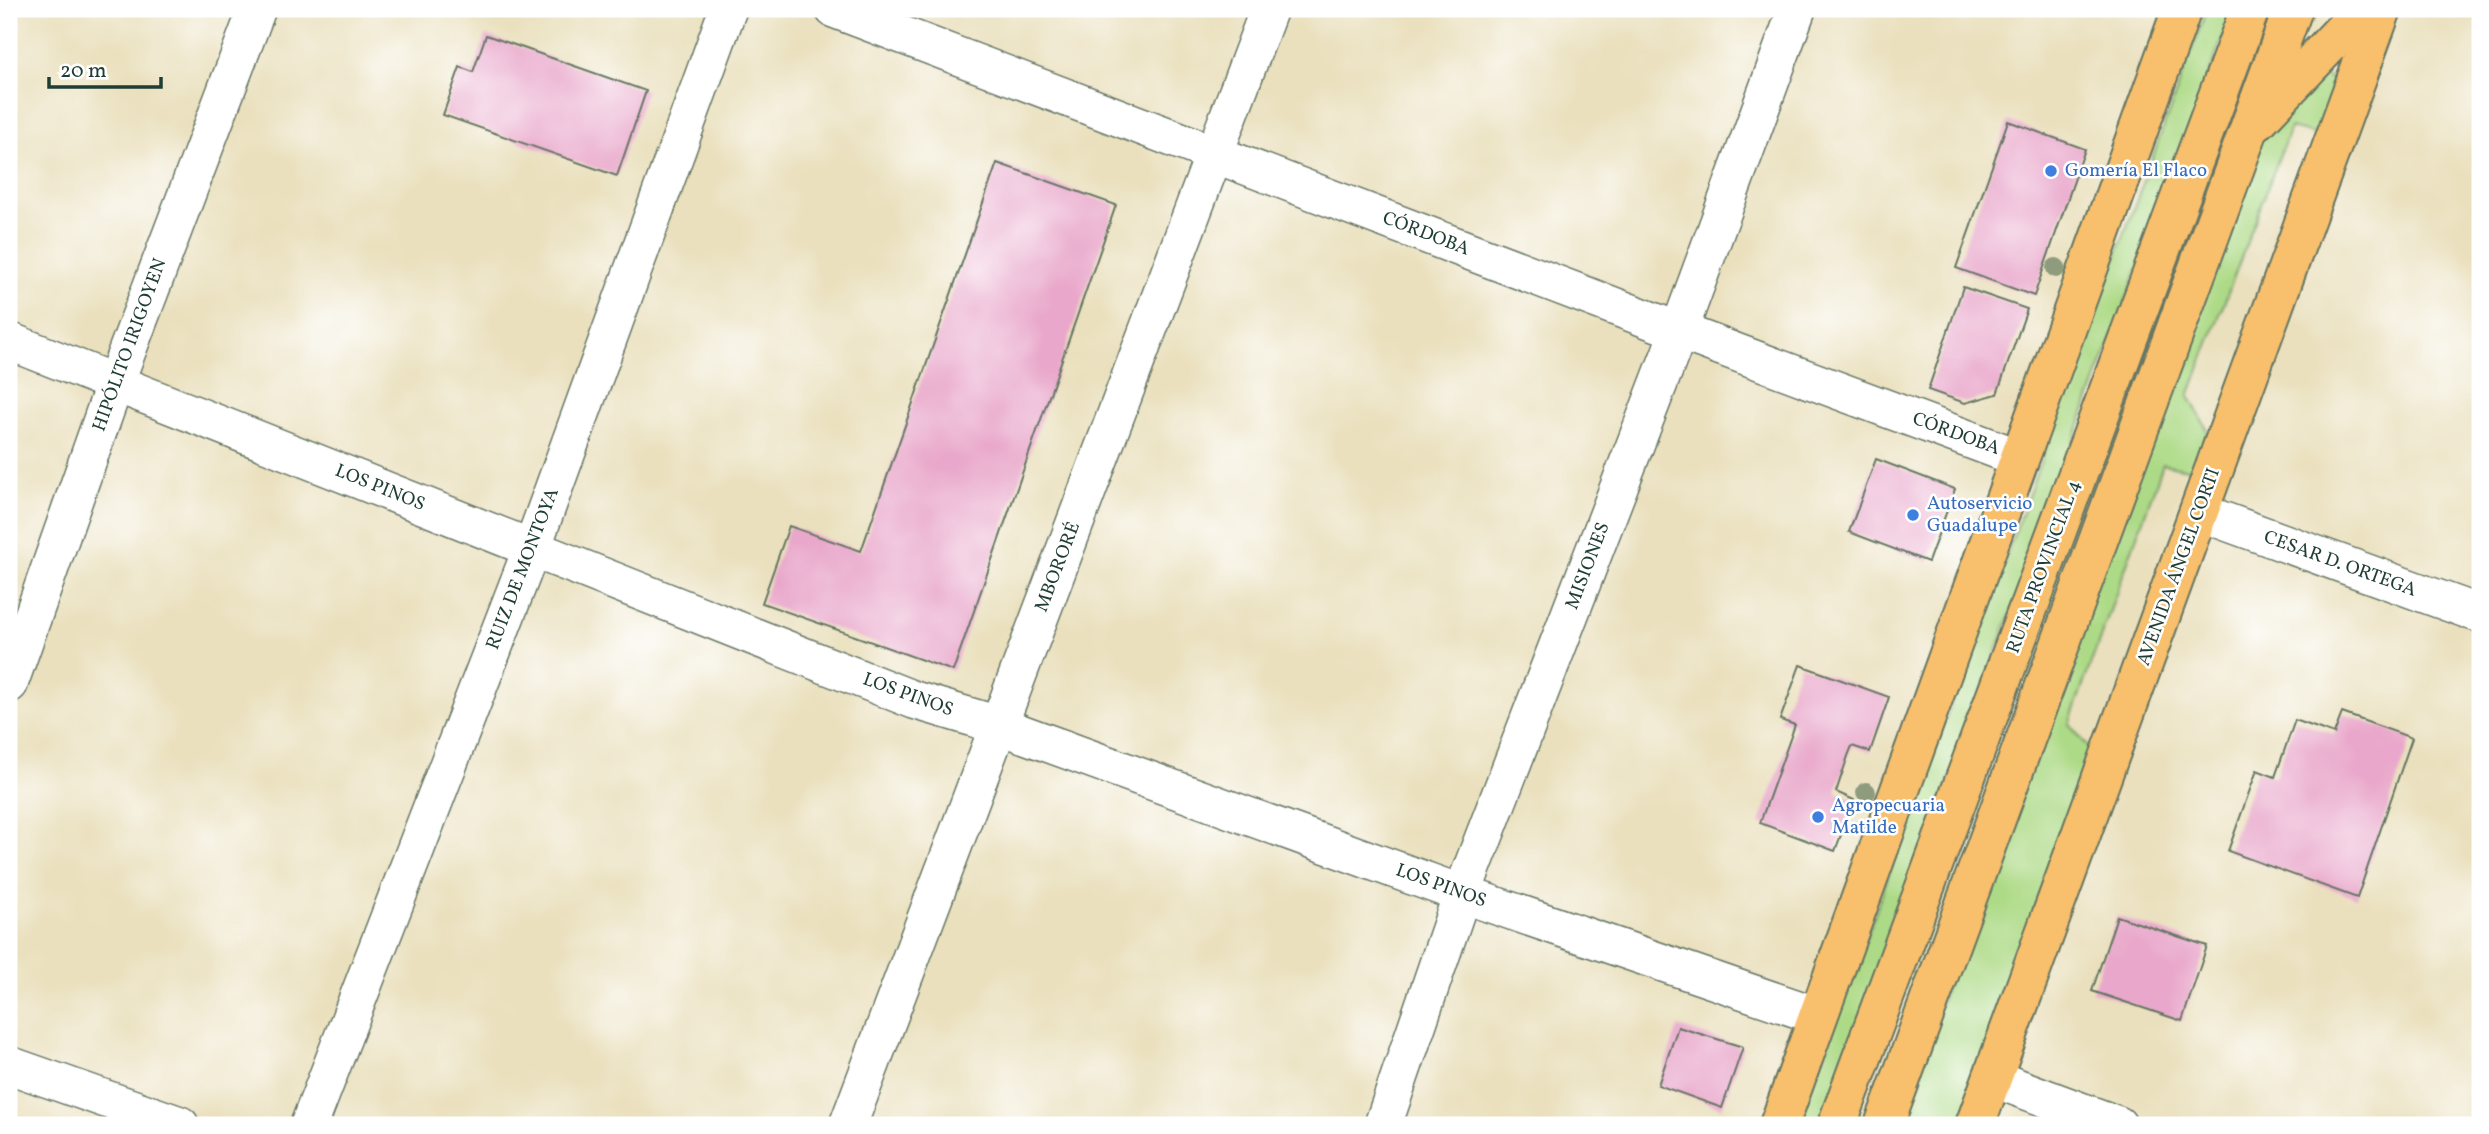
<svg xmlns="http://www.w3.org/2000/svg" width="2489" height="1134" font-family="Vollkorn,serif">
  <style>
    .green { fill: #adda86; stroke: #668c5d; stroke-width: 2 }
    .building { fill: #e9a8cb }
    .lines { fill: none; stroke-linecap: round; stroke-linejoin: round }
    .minor-casing { stroke: #667664; stroke-width: 40 }
    .major-casing { stroke: #667664; stroke-width: 42 }
    .minor { stroke: #fff; stroke-width: 37 }
    .major { stroke: #f8bf6c; stroke-width: 38 }
    .tree { fill: #8e9c7d }
    .shop-dot { fill: #3f7fe0; stroke: #fff; stroke-width: 2.5 }
    .labels { text-anchor: middle; dominant-baseline: central; stroke-width: 5; stroke-linejoin: round; paint-order: stroke }
    .shop-label { font-size: 19px; fill: #366cbe; stroke: #fff; text-anchor: start }
    .street-label { font-size: 19px; fill: #1f3d34; stroke: #fff }
  </style>
  <rect width="100%" height="100%" fill="#fff"/>
  <filter id="ink" filterUnits="userSpaceOnUse"><feTurbulence type="fractalNoise" baseFrequency=".0143" numOctaves="2"/><feDisplacementMap in="SourceGraphic" scale="14" xChannelSelector="R" yChannelSelector="G"/><feConvolveMatrix kernelMatrix="1 2 1 2 8 2 1 2 1" color-interpolation-filters="sRGB"/></filter>
  <filter id="wash" filterUnits="userSpaceOnUse"><feTurbulence type="fractalNoise" baseFrequency=".00686" numOctaves="4" result="noise"/><feDisplacementMap in="SourceGraphic" scale="28" xChannelSelector="R" yChannelSelector="G"/><feGaussianBlur stdDeviation="1.57" result="paint"/><feColorMatrix in="noise" values="0 0 0 0 0 0 0 0 0 0 0 0 0 0 0 0 0 1.4 0 .05"/><feComposite in="paint" operator="in"/></filter>
  <g filter="url(#wash)">
    <rect width="100%" height="100%" fill="#eae0bd"/>
    <g class="green">
      <path d="M 2207,9 L 2233,9 L 1822,1125 L 1797,1125 Z"/>
      <path d="M 2325,75 L 2333,80 L 2335,86 L 2318,135 L 2290,128 L 2189,396 L 2208,431 L 2193,470 L 2163,464 L 2069,724 L 2091,750 L 1959,1125 L 1926,1123 L 1924,1125 L 1896,1125 L 2253,141 Z"/>
    </g>
    <g id="blocks">
      <g class="building">
        <path d="M 486,35 L 646,91 L 617,176 L 443,115 L 460,67 L 473,72 Z"/>
        <path d="M 2008,121 L 2085,149 L 2034,296 L 1956,268 Z"/>
        <path d="M 997,163 L 1116,205 L 953,671 L 762,603 L 789,526 L 861,551 Z"/>
        <path d="M 1963,287 L 2027,309 L 1997,394 L 1965,403 L 1928,390 Z"/>
        <path d="M 1876,459 L 1955,489 L 1928,562 L 1849,532 Z"/>
        <path d="M 1800,665 L 1889,697 L 1870,752 L 1852,746 L 1848,756 L 1836,792 L 1854,800 L 1835,851 L 1760,823 L 1795,725 L 1780,720 Z"/>
        <path d="M 2342,713 L 2412,738 L 2357,898 L 2228,851 L 2257,770 L 2275,777 L 2295,720 L 2334,734 Z"/>
        <path d="M 2117,916 L 2207,946 L 2182,1021 L 2092,991 Z"/>
        <path d="M 1678,1027 L 1743,1047 L 1722,1108 L 1658,1085 Z"/>
      </g>
    </g>
  </g>
  <g filter="url(#ink)">
    <use href="#blocks" fill-opacity="0" stroke="#667664" stroke-width="2"/>
    <g class="lines">
      <g class="minor-casing">
        <g id="minor">
          <path d="M 834,9 L 1679,331 L 2019,458"/>
          <path d="M 9,341 L 914,700 L 998,725 L 1462,894 L 1818,1016"/>
          <path d="M 2199,512 L 2480,614"/>
          <path d="M 9,684 L 115,383 L 257,9"/>
          <path d="M 9,1065 L 180,1125"/>
          <path d="M 1992,1078 L 2118,1125"/>
          <path d="M 309,1125 L 532,548 L 728,9"/>
          <path d="M 848,1125 L 1269,9"/>
          <path d="M 1383,1125 L 1462,894 L 1679,331 L 1797,9"/>
        </g>
      </g>
      <g class="major-casing">
        <g id="major">
          <path d="M 2258,120 L 2363,9"/>
          <path d="M 1779,1125 L 2182,9"/>
          <path d="M 1837,1125 L 2250,9"/>
          <path d="M 1884,1125 L 2293,9"/>
          <path d="M 1975,1125 L 2382,9"/>
        </g>
      </g>
      <use href="#minor" class="minor"/>
      <use href="#major" class="major"/>
    </g>
    <g class="tree">
      <circle cx="2056" cy="268" r="10"/>
      <circle cx="1866" cy="792" r="10"/>
    </g>
  </g>
  <g class="shop-dot">
    <circle cx="2051" cy="171" r="7"/>
    <circle cx="1913" cy="515" r="7"/>
    <circle cx="1818" cy="817" r="7"/>
  </g>
  <g class="labels">
    <g class="shop-label">
      <text x="2065" y="171">Gomería El Flaco</text>
      <text x="1927" y="504">Autoservicio<tspan x="1927" dy="22">Guadalupe</tspan></text>
      <text x="1832" y="806">Agropecuaria<tspan x="1832" dy="22">Matilde</tspan></text>
    </g>
    <g class="street-label">
      <text transform="translate(1426 234) rotate(21)">CÓRDOBA</text>
      <text transform="translate(130 345) rotate(-70)">HIPÓLITO IRIGOYEN</text>
      <text transform="translate(1956 434) rotate(20)">CÓRDOBA</text>
      <text transform="translate(380 488) rotate(22)">LOS PINOS</text>
      <text transform="translate(2340 564) rotate(20)">CESAR D. ORTEGA</text>
      <text transform="translate(1588 566) rotate(-69)">MISIONES</text>
      <text transform="translate(1058 567) rotate(-69)">MBORORÉ</text>
      <text transform="translate(2044 567) rotate(-70)">RUTA PROVINCIAL 4</text>
      <text transform="translate(2179 567) rotate(-70)">AVENIDA ÁNGEL CORTI</text>
      <text transform="translate(523 569) rotate(-69)">RUIZ DE MONTOYA</text>
      <text transform="translate(908 695) rotate(20)">LOS PINOS</text>
      <text transform="translate(1441 886) rotate(20)">LOS PINOS</text>
    </g>
  </g>
  <rect width="2489" height="1134" fill="none" stroke="#fff" stroke-width="35"/>
  <path d="M49 77v10h112v-10" fill="none" stroke="#1f3d34" stroke-width="3.5"/>
  <text x="60" y="77" font-size="21" fill="#1f3d34" stroke="#ffffff" stroke-width="5" paint-order="stroke">20 m</text>
</svg>
